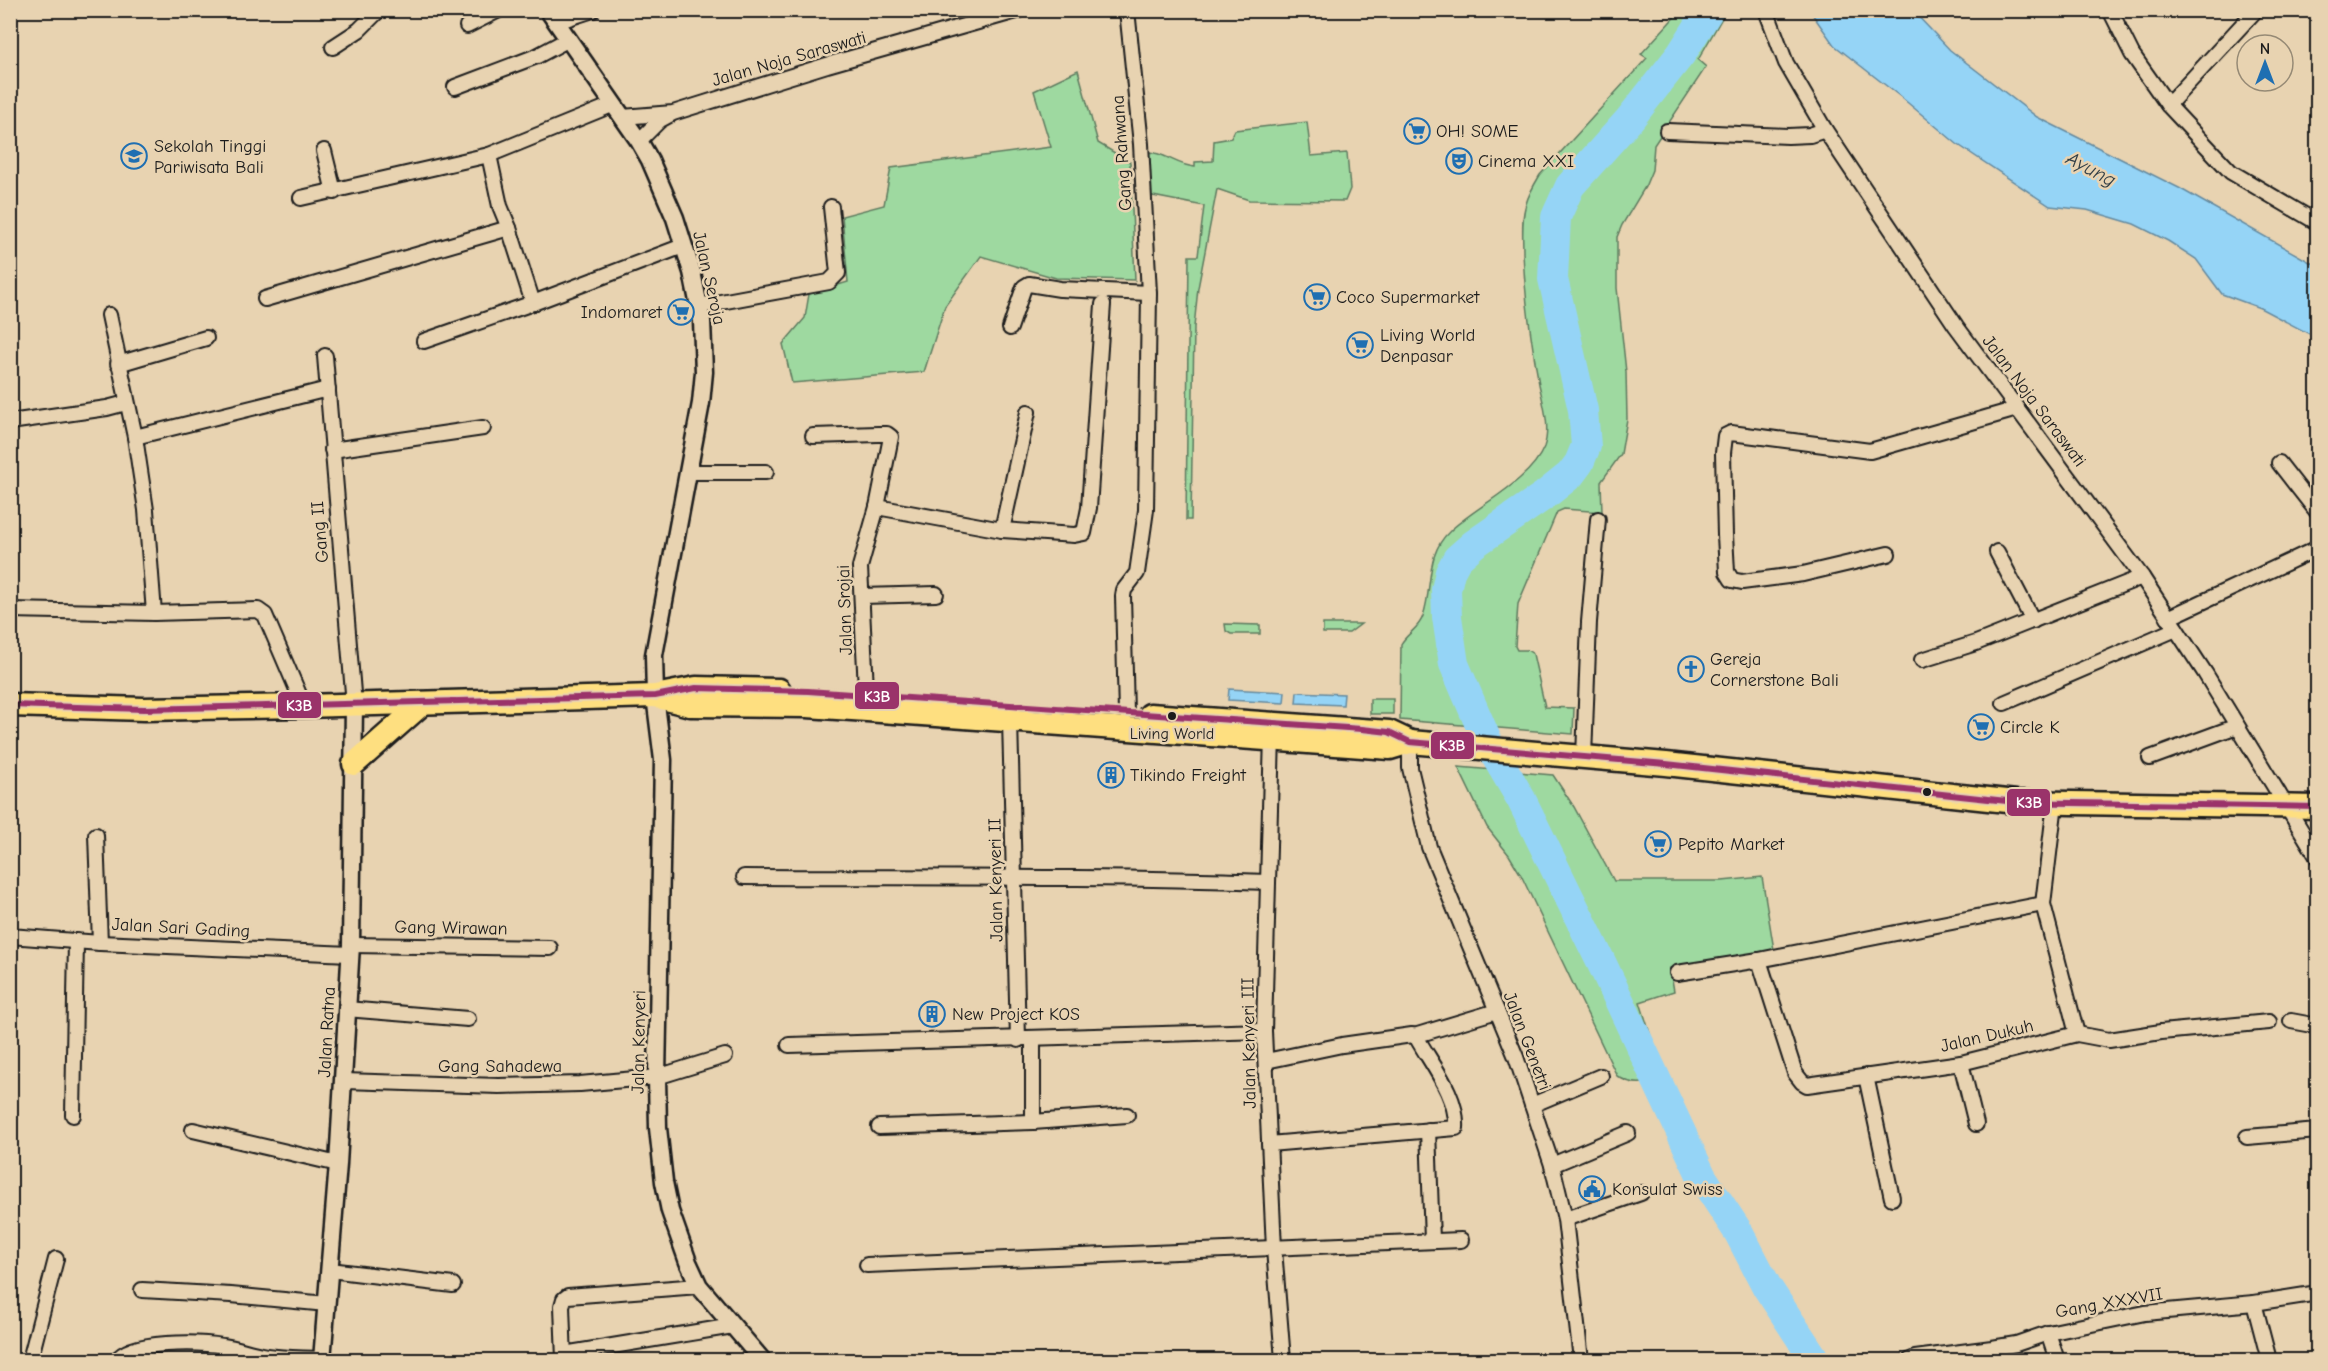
<svg xmlns="http://www.w3.org/2000/svg" width="2328" height="1371" font-family="'Comic Neue',sans-serif">
  <style>
    .green { fill: #9ed9a0; stroke: #5d7a5e; stroke-width: 1.5 }
    .water { fill: #95d4f6; stroke: #658a9f; stroke-width: 1.5 }
    .lines { fill: none; stroke-linecap: round; stroke-linejoin: round }
    .river { stroke: #95d4f6; stroke-width: 30 }
    .minor-casing { stroke: #1c1c1c; stroke-width: 18 }
    .tertiary-casing { stroke: #1c1c1c; stroke-width: 21 }
    .trunk-casing { stroke: #1c1c1c; stroke-width: 27 }
    .minor { stroke: #e8d3b1; stroke-width: 14 }
    .tertiary { stroke: #e8d3b1; stroke-width: 16 }
    .trunk { stroke: #fedf80; stroke-width: 22 }
    .bus-1-casing { stroke: #e8d3b1; stroke-width: 10 }
    .bus-1 { stroke: #9a336a; stroke-width: 6 }
    .bus-dot { fill: #1c1c1c; stroke: #e8d3b1; stroke-width: 2 }
    .labels { text-anchor: middle; dominant-baseline: central; stroke-width: 5; stroke-linejoin: round; paint-order: stroke }
    .bus-label { font-size: 16px; fill: #1c1c1c; stroke: #e8d3b1 }
    .street-label { font-size: 18px; fill: #1c1c1c; stroke: #e8d3b1 }
    .poi-label { font-size: 18px; fill: #1c1c1c; stroke: #e8d3b1; text-anchor: start }
    .water-label { font-size: 20px; font-style: italic; fill: #344148; stroke: #e8d3b1 }
    .line-badge { stroke: #e8d3b1; stroke-width: 2 }
    .badge-label { font-size: 16px; text-anchor: middle; font-weight: bold; fill: #fff }
  </style>
  <rect width="100%" height="100%" fill="#e8d3b1"/>
  <filter id="ink" filterUnits="userSpaceOnUse"><feTurbulence type="fractalNoise" baseFrequency=".0167" numOctaves="2"/><feDisplacementMap in="SourceGraphic" scale="12" xChannelSelector="R" yChannelSelector="G"/><feConvolveMatrix kernelMatrix="1 2 1 2 8 2 1 2 1" color-interpolation-filters="sRGB"/></filter>
  <g filter="url(#ink)">
    <g class="green">
      <path d="M 1678,11 L 1726,11 L 1698,60 L 1706,67 L 1654,145 L 1652,170 L 1645,187 L 1622,225 L 1617,237 L 1617,288 L 1626,372 L 1627,419 L 1621,454 L 1601,482 L 1602,512 L 1564,509 L 1557,512 L 1518,604 L 1515,646 L 1517,650 L 1527,650 L 1533,654 L 1545,707 L 1574,708 L 1573,734 L 1400,720 L 1401,644 C 1407,633 1419,629 1423,616 C 1433,587 1425,554 1450,531 C 1476,506 1530,482 1544,447 C 1551,428 1543,403 1539,384 C 1531,341 1525,297 1523,253 C 1523,237 1521,219 1526,204 C 1529,193 1534,185 1540,175 L 1647,58 L 1641,54 L 1679,12 Z"/>
      <path d="M 1078,70 L 1098,143 L 1130,162 L 1135,280 L 1056,278 L 981,256 L 945,306 L 924,372 L 792,383 L 783,344 L 805,318 L 809,294 L 848,282 L 842,216 L 884,205 L 891,168 L 1051,147 L 1034,91 Z"/>
      <path d="M 1307,122 L 1311,156 L 1347,153 L 1350,189 L 1345,201 L 1249,200 L 1217,189 L 1198,288 L 1194,327 L 1191,520 L 1186,520 L 1189,256 L 1198,256 L 1204,206 L 1148,195 L 1145,152 C 1163,151 1177,166 1195,167 L 1195,162 L 1213,161 L 1214,141 L 1231,138 L 1235,130 Z"/>
      <path d="M 1225,624 L 1260,625 L 1260,634 L 1231,634 L 1226,631 Z"/>
      <path d="M 1323,624 L 1361,624 L 1349,633 L 1323,633 Z"/>
      <rect x="1370" y="699" width="23" height="15"/>
      <path d="M 1458,767 L 1553,775 L 1574,807 L 1614,881 L 1722,881 L 1762,877 L 1774,950 L 1670,968 L 1674,991 L 1640,1002 L 1664,1077 C 1646,1084 1634,1087 1617,1076 L 1521,875 L 1509,855 L 1487,827 Z"/>
    </g>
    <g class="water">
      <path d="M 1810,11 L 1913,11 L 1950,50 L 2037,117 L 2179,188 L 2317,266 L 2317,338 L 2260,308 L 2222,294 L 2196,259 L 2168,241 L 2134,224 L 2087,210 L 2050,206 L 1957,144 L 1902,98 L 1834,45 Z"/>
      <path d="M 1229,689 L 1285,692 L 1284,703 L 1228,700 Z"/>
      <path d="M 1297,692 L 1344,694 L 1343,705 L 1296,703 Z"/>
    </g>
    <g class="lines">
      <path class="river" d="M 1709,10 L 1681,54 L 1629,120 L 1570,186 L 1556,217 L 1553,279 L 1583,410 L 1586,446 L 1579,463 L 1570,475 L 1545,495 L 1474,544 L 1457,559 L 1450,572 L 1446,590 L 1447,617 L 1454,664 L 1487,741 L 1521,799 L 1603,966 L 1702,1177 L 1739,1233 L 1767,1287 L 1815,1360"/>
      <g class="minor-casing">
        <g id="minor">
          <path d="M 1766,10 L 1786,63 L 1825,130 L 1956,326 L 2142,577 L 2205,673 L 2318,858"/>
          <path d="M 2110,10 L 2132,54 L 2168,105 L 2231,172 L 2318,223"/>
          <path d="M 556,22 L 593,10"/>
          <path d="M 467,26 L 499,10"/>
          <path d="M 333,47 L 359,30 L 379,10"/>
          <path d="M 455,87 L 537,56 L 567,40"/>
          <path d="M 2168,105 L 2256,10"/>
          <path d="M 622,117 L 673,113 L 827,65 L 1020,10"/>
          <path d="M 1667,131 L 1788,136 L 1810,135 L 1825,130"/>
          <path d="M 639,141 L 660,120 L 671,114"/>
          <path d="M 324,151 L 334,192"/>
          <path d="M 301,198 L 489,155 L 612,105"/>
          <path d="M 509,228 L 533,303"/>
          <path d="M 265,299 L 509,228 L 500,206 L 489,155"/>
          <path d="M 699,306 L 829,282 L 838,273 L 831,207"/>
          <path d="M 109,315 L 135,437 L 146,510 L 154,613"/>
          <path d="M 1010,328 L 1024,287 L 1029,284 L 1060,289 L 1149,293 L 1141,144 L 1127,10"/>
          <path d="M 424,341 L 533,303 L 683,246"/>
          <path d="M 325,356 L 354,705"/>
          <path d="M 118,364 L 206,338"/>
          <path d="M 10,422 L 107,408 L 126,403"/>
          <path d="M 813,436 L 878,434 L 887,434 L 891,437 L 877,507 L 860,567 L 867,710"/>
          <path d="M 135,437 L 328,389"/>
          <path d="M 332,450 L 483,428"/>
          <path d="M 2279,463 L 2318,513"/>
          <path d="M 688,472 L 766,472"/>
          <path d="M 877,507 L 1002,530 L 1074,535 L 1084,533 L 1089,508 L 1103,304"/>
          <path d="M 1002,530 L 1028,412"/>
          <path d="M 1997,552 L 2033,621"/>
          <path d="M 1888,554 L 1803,574 L 1742,582 L 1732,580 L 1727,572 L 1725,535 L 1723,453 L 1725,436 L 1731,433 L 1870,451 L 2017,409"/>
          <path d="M 862,596 L 936,594"/>
          <path d="M 10,610 L 154,613 L 258,610 L 265,615 L 304,706"/>
          <path d="M 2168,618 L 2318,548"/>
          <path d="M 1922,660 L 1976,643 L 2142,577"/>
          <path d="M 2004,703 L 2176,629"/>
          <path d="M 1126,713 L 1123,596 L 1124,590 L 1137,573 L 1146,510 L 1149,293"/>
          <path d="M 1010,720 L 1018,1040"/>
          <path d="M 1272,735 L 1264,1031 L 1274,1249 L 1283,1360"/>
          <path d="M 1410,742 L 1410,768 L 1429,847 L 1516,1057 L 1552,1165 L 1565,1219 L 1581,1360"/>
          <path d="M 1584,757 L 1589,622 L 1598,519"/>
          <path d="M 2150,758 L 2237,726"/>
          <path d="M 2055,803 L 2043,904 L 2077,1034"/>
          <path d="M 96,835 L 100,943"/>
          <path d="M 744,877 C 918,878 1092,876 1267,882"/>
          <path d="M 10,936 L 100,943 L 350,954"/>
          <path d="M 351,945 L 550,948"/>
          <path d="M 1759,960 L 1795,1073 L 1802,1082 L 1807,1085 L 1961,1063 L 2077,1034 L 2109,1040 L 2161,1032 L 2269,1022"/>
          <path d="M 1677,973 L 1759,960 L 2043,904"/>
          <path d="M 346,1009 L 468,1019"/>
          <path d="M 2291,1021 L 2318,1026"/>
          <path d="M 1414,1036 L 1497,1011"/>
          <path d="M 1033,1039 L 1033,1122"/>
          <path d="M 789,1045 L 1264,1031"/>
          <path d="M 1266,1061 L 1342,1045 L 1412,1035 L 1417,1038 C 1432,1065 1458,1096 1456,1128 L 1269,1144"/>
          <path d="M 1961,1063 L 1976,1124"/>
          <path d="M 1866,1076 L 1892,1198"/>
          <path d="M 344,1081 L 499,1086 L 580,1084 L 657,1077 L 725,1056"/>
          <path d="M 1532,1105 L 1601,1076"/>
          <path d="M 73,1115 L 76,941"/>
          <path d="M 879,1127 L 1033,1122 L 1127,1115"/>
          <path d="M 193,1130 L 338,1164"/>
          <path d="M 1428,1130 L 1432,1240"/>
          <path d="M 2247,1137 L 2318,1131"/>
          <path d="M 1552,1165 L 1628,1133"/>
          <path d="M 1565,1219 L 1641,1193"/>
          <path d="M 867,1265 L 1461,1240"/>
          <path d="M 330,1270 L 453,1285"/>
          <path d="M 142,1290 L 231,1295 L 327,1304"/>
          <path d="M 2254,1303 L 2269,1360"/>
          <path d="M 2048,1333 L 2057,1360"/>
          <path d="M 564,1354 L 733,1326"/>
          <path d="M 30,1360 L 56,1259"/>
          <path d="M 117,1360 C 130,1340 200,1342 223,1346 C 238,1348 252,1354 267,1356 C 285,1359 304,1358 322,1359"/>
          <path d="M 564,1360 L 562,1306 L 564,1299 L 568,1296 L 699,1286"/>
          <path d="M 1910,1360 L 1915,1358 L 1992,1348 L 2016,1344 L 2048,1333 L 2145,1313 L 2254,1303 L 2318,1293"/>
        </g>
      </g>
      <g class="tertiary-casing">
        <g id="tertiary">
          <path d="M 548,10 L 639,141 L 650,160 L 675,218 L 692,272 L 702,321 L 704,372 L 701,403 L 654,655 L 655,696 L 663,760 L 657,1077 L 658,1128 L 664,1182 L 670,1211 L 688,1262 L 699,1286 L 762,1360"/>
          <path d="M 322,1360 L 338,1164 L 351,945 L 354,705"/>
        </g>
      </g>
      <g class="trunk-casing">
        <g id="trunk">
          <path d="M 655,696 L 690,705 L 807,706 L 867,710 L 1390,748 L 1410,742 L 1666,764 L 2016,802 L 2318,807"/>
          <path d="M 10,705 L 144,709 L 304,706 L 655,696 L 696,688 L 779,690"/>
          <path d="M 1150,715 L 1389,732 L 1410,742"/>
          <path d="M 354,764 L 422,704"/>
        </g>
      </g>
      <use href="#minor" class="minor"/>
      <use href="#tertiary" class="tertiary"/>
      <use href="#trunk" class="trunk"/>
      <g class="bus-1-casing">
        <path id="bus-1" d="M 10,705 L 144,709 L 655,696 L 696,688 L 808,691 L 1362,729 L 1389,732 L 1410,742 L 1666,764 L 2016,802 L 2318,807"/>
      </g>
      <use href="#bus-1" class="bus-1"/>
    </g>
  </g>
  <defs>
    <g id="supermarket-ring" transform="scale(1.35)"><circle r="9.5" fill="#e8d3b1" stroke="#1f6fb2" stroke-width="1.5"/><path d="M-6-5.5h2.5l.6 2H6L4.5 2H-2.5L-4.4-4H-6ZM-1.5 3.2a1.3 1.3 0 1 0 .1 0ZM3 3.2a1.3 1.3 0 1 0 .1 0Z" fill="#1f6fb2"/></g>
    <g id="university-ring" transform="scale(1.35)"><circle r="9.5" fill="#e8d3b1" stroke="#1f6fb2" stroke-width="1.5"/><path d="M0-5L7-2L0 1L-7-2ZM-4 1L0 2.5L4 1V4Q0 6-4 4Z" fill="#1f6fb2"/></g>
    <g id="theatre-ring" transform="scale(1.35)"><circle r="9.5" fill="#e8d3b1" stroke="#1f6fb2" stroke-width="1.5"/><path d="M-5-5.5Q0-4 5-5.5V0Q5 5 0 6Q-5 5-5 0ZM-3.3-2.5H-1v1.5H-3.3ZM1-2.5H3.3v1.5H1ZM-2.8 1Q0 5.5 2.8 1Z" fill="#1f6fb2"/></g>
    <g id="church-ring" transform="scale(1.35)"><circle r="9.5" fill="#e8d3b1" stroke="#1f6fb2" stroke-width="1.5"/><path d="M-1.2-6h2.4v3.5h3.3v2.4h-3.3V6h-2.4V-.1h-3.3v-2.4h3.3Z" fill="#1f6fb2"/></g>
    <g id="building-ring" transform="scale(1.35)"><circle r="9.5" fill="#e8d3b1" stroke="#1f6fb2" stroke-width="1.5"/><path d="M-4-6H4V6H1V3H-1V6H-4ZM-2.5-4.3h1.7v1.8h-1.7ZM.8-4.3h1.7v1.8H.8ZM-2.5-1h1.7V.8h-1.7ZM.8-1h1.7V.8H.8Z" fill="#1f6fb2"/></g>
    <g id="civic-ring" transform="scale(1.35)"><circle r="9.5" fill="#e8d3b1" stroke="#1f6fb2" stroke-width="1.5"/><path d="M-.6-6.5H3V-4.5H.6V-3L4-1V1h2V6H-6V1h2V-1L-.6-3ZM-1.2 2.5V6h2.4V2.5Z" fill="#1f6fb2"/></g>
  </defs>
  <g fill-rule="evenodd">
    <use href="#supermarket-ring" x="1417" y="131"/>
    <use href="#university-ring" x="134" y="156"/>
    <use href="#theatre-ring" x="1459" y="161"/>
    <use href="#supermarket-ring" x="1317" y="297"/>
    <use href="#supermarket-ring" x="681" y="312"/>
    <use href="#supermarket-ring" x="1360" y="345"/>
    <use href="#church-ring" x="1691" y="669"/>
    <use href="#supermarket-ring" x="1981" y="727"/>
    <use href="#building-ring" x="1111" y="775"/>
    <use href="#supermarket-ring" x="1658" y="844"/>
    <use href="#building-ring" x="932" y="1014"/>
    <use href="#civic-ring" x="1592" y="1189"/>
  </g>
  <g class="bus-dot">
    <circle cx="1172" cy="716" r="5"/>
    <circle cx="1927" cy="792" r="5"/>
  </g>
  <g class="labels">
    <g class="bus-label">
      <text x="1172" y="734">Living World</text>
    </g>
    <g class="street-label">
      <text transform="translate(789 59) rotate(-16)">Jalan Noja Saraswati</text>
      <text transform="translate(1122 153) rotate(-94)">Gang Rahwana</text>
      <text transform="translate(709 278) rotate(77)">Jalan Seroja</text>
      <text transform="translate(2034 401) rotate(53)">Jalan Noja Saraswati</text>
      <text transform="translate(320 532) rotate(-95)">Gang II</text>
      <text transform="translate(845 610) rotate(-92)">Jalan Srojai</text>
      <text transform="translate(996 880) rotate(-91)">Jalan Kenyeri II</text>
      <text transform="translate(181 928) rotate(3)">Jalan Sari Gading</text>
      <text transform="translate(451 928) rotate(1)">Gang Wirawan</text>
      <text transform="translate(327 1032) rotate(-87)">Jalan Ratna</text>
      <text transform="translate(1987 1036) rotate(-13)">Jalan Dukuh</text>
      <text transform="translate(1527 1041) rotate(69)">Jalan Genetri</text>
      <text transform="translate(639 1042) rotate(-89)">Jalan Kenyeri</text>
      <text transform="translate(1249 1043) rotate(-91)">Jalan Kenyeri III</text>
      <text x="500" y="1066">Gang Sahadewa</text>
      <text transform="translate(2109 1303) rotate(-10)">Gang XXXVII</text>
    </g>
    <g class="poi-label">
      <text x="1436" y="131">OH! SOME</text>
      <text x="154" y="146">Sekolah Tinggi<tspan x="154" dy="21">Pariwisata Bali</tspan></text>
      <text x="1478" y="161">Cinema XXI</text>
      <text x="1336" y="297">Coco Supermarket</text>
      <text x="662" y="312" text-anchor="end">Indomaret</text>
      <text x="1380" y="335">Living World<tspan x="1380" dy="21">Denpasar</tspan></text>
      <text x="1710" y="659">Gereja<tspan x="1710" dy="21">Cornerstone Bali</tspan></text>
      <text x="2000" y="727">Circle K</text>
      <text x="1130" y="775">Tikindo Freight</text>
      <text x="1678" y="844">Pepito Market</text>
      <text x="952" y="1014">New Project KOS</text>
      <text x="1612" y="1189">Konsulat Swiss</text>
    </g>
    <g class="water-label">
      <text transform="translate(2091 169) rotate(28)">Ayung</text>
    </g>
  </g>
  <g class="line-badge">
    <rect x="854" y="681" width="46" height="29" rx="6" fill="#9a336a"/>
    <rect x="277" y="691" width="45" height="28" rx="6" fill="#9a336a"/>
    <rect x="1430" y="731" width="45" height="29" rx="6" fill="#9a336a"/>
    <rect x="2006" y="788" width="45" height="29" rx="6" fill="#9a336a"/>
  </g>
  <g class="badge-label">
    <text x="877" y="702">K3B</text>
    <text x="299" y="711">K3B</text>
    <text x="1452" y="751">K3B</text>
    <text x="2029" y="808">K3B</text>
  </g>
  <rect width="2328" height="1371" fill="none" stroke="#e8d3b1" stroke-width="36"/>
  <rect x="18" y="18" width="2292" height="1335" fill="none" stroke="#1c1c1c" stroke-width="2" filter="url(#ink)"/>
  <g transform="translate(2265 63)"><circle r="28" fill="#e8d3b1" stroke="#968a75" stroke-width="1.5"/>
  <path d="M0-4.5L10 22L0 15L-10 22Z" fill="#1f6fb2"/>
  <text y="-9" font-size="16" font-weight="bold" text-anchor="middle" fill="#1c1c1c">N</text>
  </g>
</svg>
